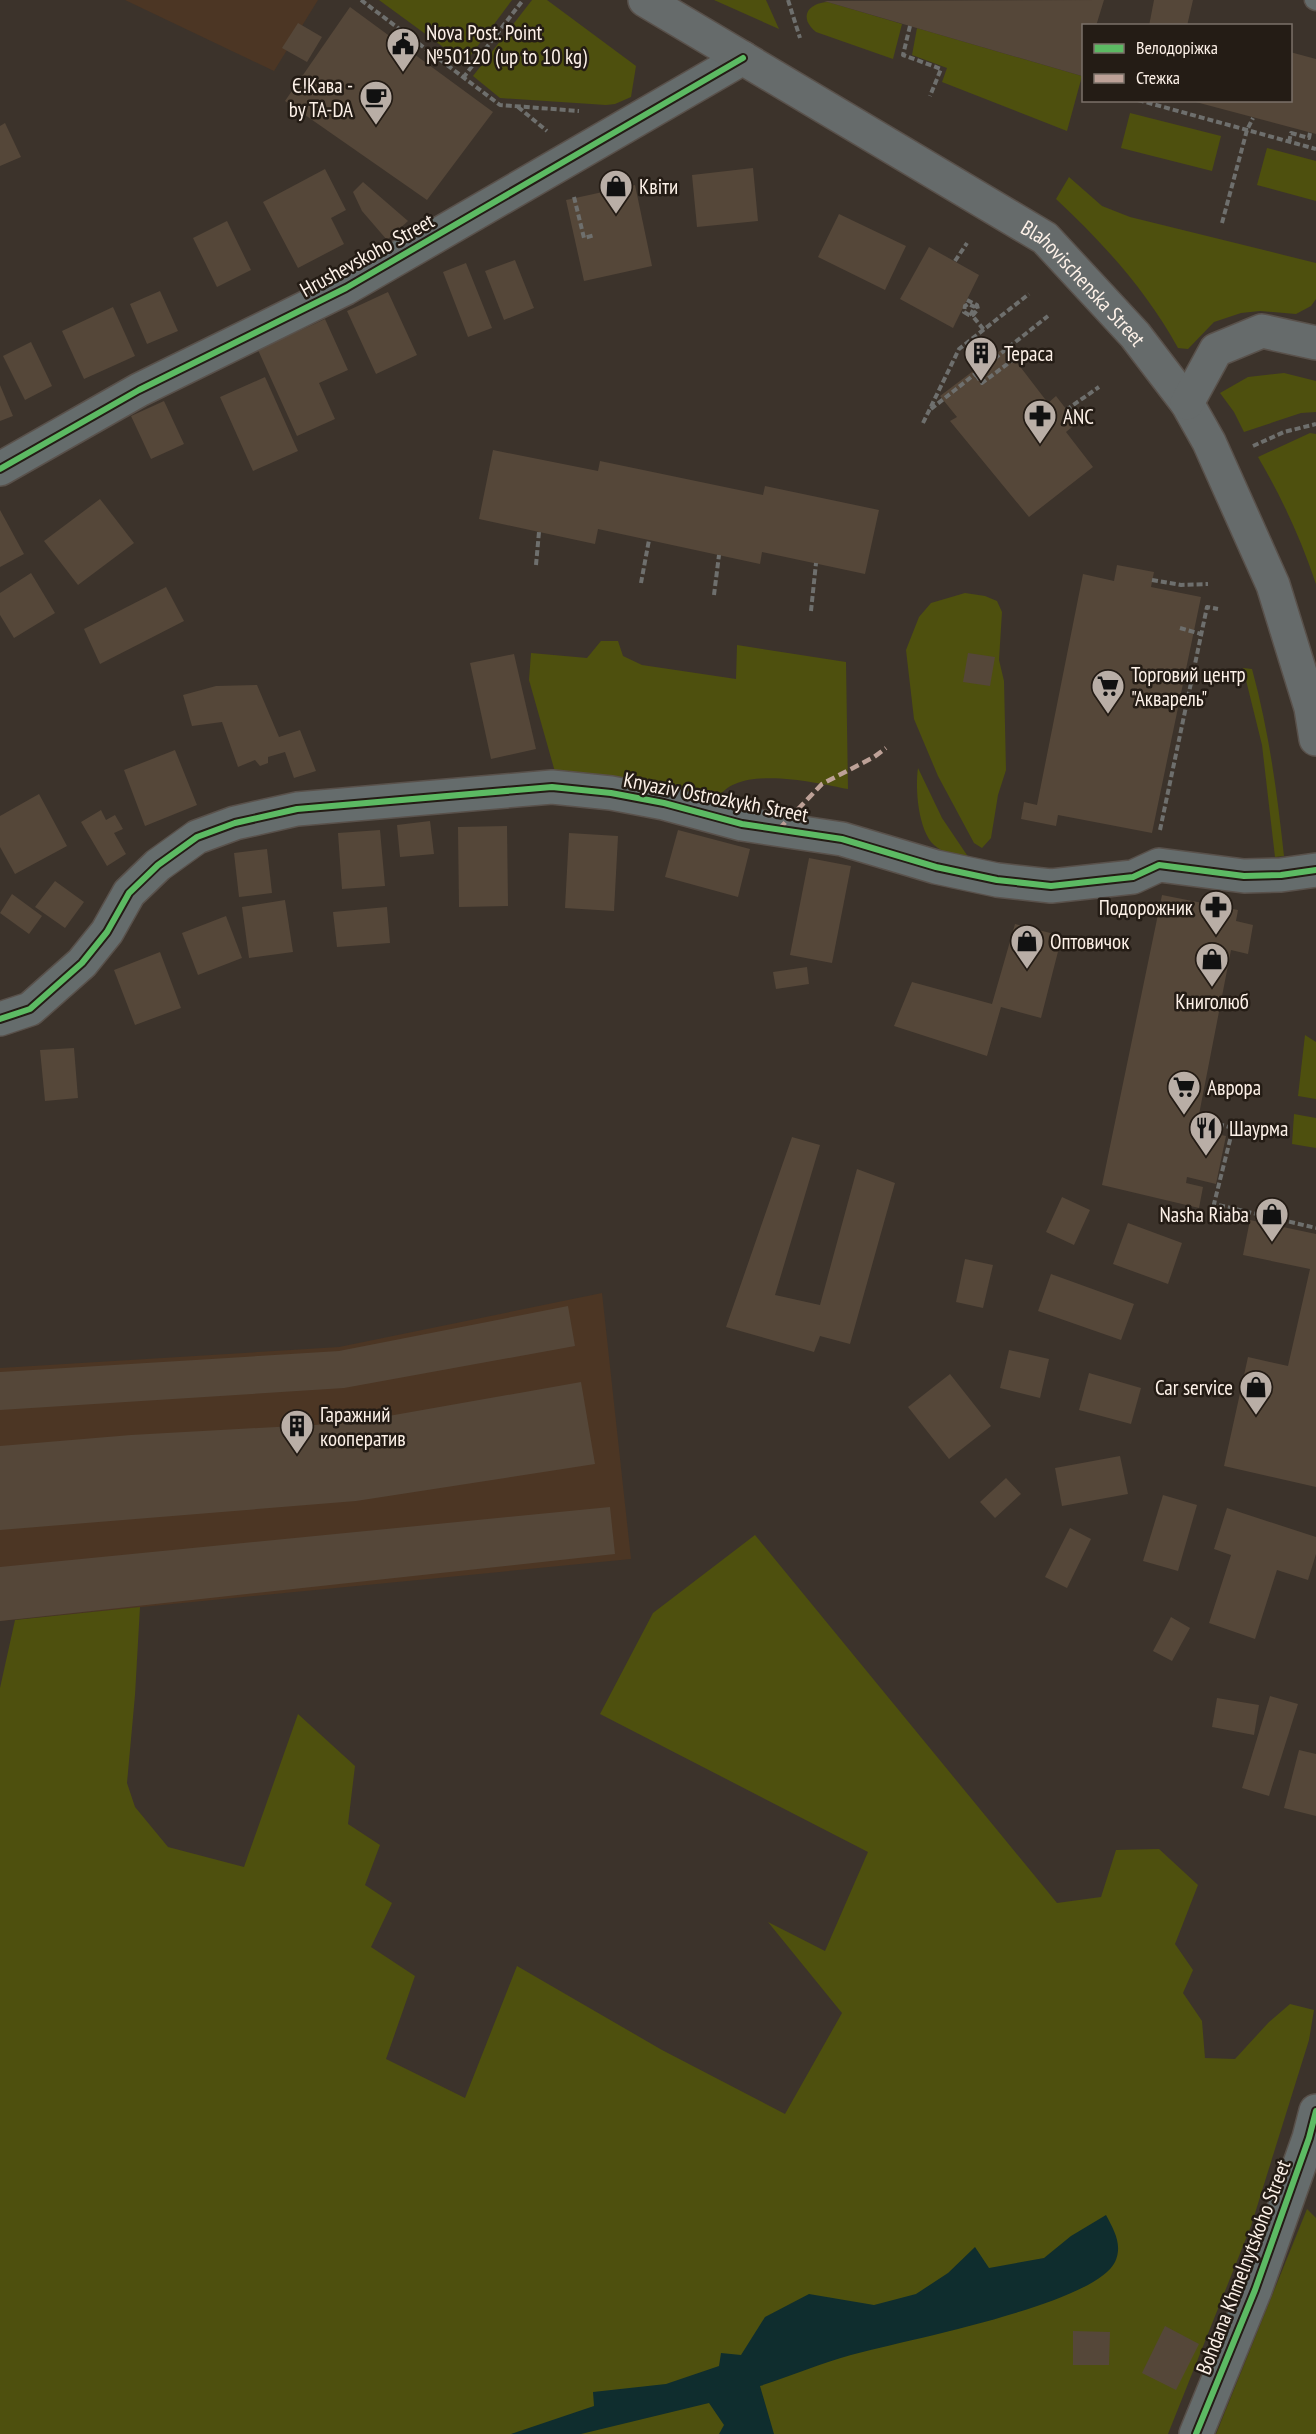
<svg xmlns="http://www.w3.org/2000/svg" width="1316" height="2434" font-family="'PT Sans Narrow',sans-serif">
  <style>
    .built { fill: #4c3624 }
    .green { fill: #4e500e }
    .water { fill: #0f2d2e }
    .building { fill: #554739 }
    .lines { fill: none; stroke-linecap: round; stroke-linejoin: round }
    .service-casing { stroke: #59514b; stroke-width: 21 }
    .minor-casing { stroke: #59514b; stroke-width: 36 }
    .tertiary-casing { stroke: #59514b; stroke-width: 36 }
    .primary-casing { stroke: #59514b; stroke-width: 36 }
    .path { stroke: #6e6f6d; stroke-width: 4; stroke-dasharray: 6 3; stroke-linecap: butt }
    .service { stroke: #656c6c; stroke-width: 18 }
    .minor { stroke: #656c6c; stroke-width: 33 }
    .tertiary { stroke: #656c6c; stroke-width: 33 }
    .primary { stroke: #666b6b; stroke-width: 33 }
    .quiet { stroke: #bda197; stroke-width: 4.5; stroke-dasharray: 9 4.5; stroke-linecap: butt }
    .cycleway-casing { stroke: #241c15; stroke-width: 10 }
    .cycleway { stroke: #5cba63; stroke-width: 6 }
    .labels { text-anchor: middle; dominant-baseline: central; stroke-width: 5; stroke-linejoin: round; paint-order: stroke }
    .poi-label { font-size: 21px; fill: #fdf1e8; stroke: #241c15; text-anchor: start }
    .street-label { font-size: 21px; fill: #fdf1e8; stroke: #241c15 }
  </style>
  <rect width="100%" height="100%" fill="#3c332b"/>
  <g class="built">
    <path d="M 125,0 L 318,0 L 274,71 Z"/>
    <path d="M 602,1293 L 631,1559 L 0,1621 L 0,1368 L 339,1347 Z"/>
  </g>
  <g class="green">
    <path d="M 379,0 L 512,0 L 465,63 Z"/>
    <path d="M 532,0 L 547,0 L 636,66 L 631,97 L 615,104 L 606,105 L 500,98 L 473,76 Z"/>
    <path d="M 714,0 L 766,0 L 779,29 Z"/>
    <path d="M 828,2 L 902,24 L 893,59 L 816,32 C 798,17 808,3 828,2 Z"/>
    <path d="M 917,28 L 1082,76 L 1067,131 L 942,82 L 947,68 L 912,55 Z"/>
    <path d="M 1130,113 L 1221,136 L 1212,171 L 1121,148 Z"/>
    <path d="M 1267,148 L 1316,161 L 1316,201 L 1257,185 Z"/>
    <path d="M 1069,177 L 1102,206 L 1130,217 L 1316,263 L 1316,299 L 1311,306 L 1296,314 L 1260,311 L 1241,313 L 1214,322 L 1188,349 L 1178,348 C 1146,290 1104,244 1056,199 Z"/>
    <path d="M 1284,373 L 1316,381 L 1316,412 L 1301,413 L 1244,432 L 1234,412 L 1220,393 L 1248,377 Z"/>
    <path d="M 1310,433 L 1316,434 L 1316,584 C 1301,539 1282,498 1258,457 Z"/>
    <path d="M 965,593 L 985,596 L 997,601 L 1002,612 L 999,660 L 1004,681 L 1006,770 L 998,795 L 991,838 L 982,848 L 974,843 L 938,776 L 914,719 L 906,650 L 919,617 L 931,603 Z"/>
    <path d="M 601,641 L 618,641 L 623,656 L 642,665 L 736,679 L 737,645 L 846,662 L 848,789 C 816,783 736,763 717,800 L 688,798 L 626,778 L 555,772 L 529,680 L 531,653 L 587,658 Z"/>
    <path d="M 1243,668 L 1252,669 C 1269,731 1277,792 1284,856 L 1275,857 L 1262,745 Z"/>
    <path d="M 918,768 L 942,818 L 975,867 C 961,860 946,855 934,845 C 918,830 915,788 918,768 Z"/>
    <path d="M 1305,1035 L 1316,1042 L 1316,1099 L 1298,1096 Z"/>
    <path d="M 1294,1114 L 1316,1118 L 1316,1148 L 1292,1144 Z"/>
    <path d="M 755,1535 L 1057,1903 L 1101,1897 L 1116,1850 L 1159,1849 L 1198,1885 L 1175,1944 L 1193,1970 L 1183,1993 L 1202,2021 L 1205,2058 L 1235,2059 L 1269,2022 L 1290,2004 L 1314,2010 L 1309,2040 L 1251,2226 L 1168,2434 L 0,2434 L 0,1688 L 15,1620 L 140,1607 L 135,1695 L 127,1783 L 135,1807 L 168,1847 L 244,1867 L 298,1714 L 355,1766 L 348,1824 L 380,1845 L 365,1885 L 392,1903 L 371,1947 L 415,1976 L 386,2059 L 465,2098 L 517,1966 L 662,2050 L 785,2114 L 842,2013 L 768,1922 L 825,1951 L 868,1852 L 600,1714 L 653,1613 Z"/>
    <path d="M 1307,2209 L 1316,2218 L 1316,2434 L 1216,2434 Z"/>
  </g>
  <path class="water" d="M 1106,2215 C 1114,2230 1123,2245 1115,2262 C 1094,2305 901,2341 851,2355 C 821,2363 791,2376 760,2386 L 774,2434 L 719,2434 L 724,2425 L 709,2403 L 581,2434 L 511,2434 L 594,2406 L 593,2392 L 666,2384 L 719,2366 L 721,2353 L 741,2355 L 765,2317 L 809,2294 L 874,2305 L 916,2294 L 948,2273 L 975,2247 L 989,2268 L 1044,2258 L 1071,2236 Z"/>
  <g class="building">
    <path d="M 1104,0 L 1096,26 L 1084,26 L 1082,76 L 824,1 Z"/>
    <path d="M 1154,0 L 1193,0 L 1187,26 L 1149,26 Z"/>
    <path d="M 350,7 L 493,112 L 427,200 L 285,101 Z"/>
    <path d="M 298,23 L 322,37 L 307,62 L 282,48 Z"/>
    <path d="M 1290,52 L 1316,59 L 1316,134 L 1192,101 L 1290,100 Z"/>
    <path d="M 5,123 L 21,157 L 0,166 L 0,126 Z"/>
    <path d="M 753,168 L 758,221 L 697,227 L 692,175 Z"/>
    <path d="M 325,169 L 346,210 L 331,218 L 344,244 L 298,268 L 263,202 Z"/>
    <path d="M 363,182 L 408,221 L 387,240 L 362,211 L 353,192 Z"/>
    <path d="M 635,185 L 652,266 L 584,281 L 566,200 Z"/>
    <path d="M 839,214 L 906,246 L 885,290 L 818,257 Z"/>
    <path d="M 227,221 L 251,270 L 217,287 L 193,238 Z"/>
    <path d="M 929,247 L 979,275 L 953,328 L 900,299 Z"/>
    <path d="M 515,260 L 534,308 L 504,320 L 485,271 Z"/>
    <path d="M 466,263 L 492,328 L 468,337 L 443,272 Z"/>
    <path d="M 160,291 L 178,331 L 147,344 L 130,304 Z"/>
    <path d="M 388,292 L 417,355 L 376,374 L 347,311 Z"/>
    <path d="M 113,307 L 135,356 L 84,379 L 62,331 Z"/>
    <path d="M 325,319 L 348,370 L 319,383 L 335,419 L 297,436 L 258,350 Z"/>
    <path d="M 31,342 L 52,386 L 25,400 L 3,356 Z"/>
    <path d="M 1005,347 L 1048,403 L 1056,396 L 1077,423 L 1066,432 L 1093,467 L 1029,517 L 950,421 L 957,417 L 940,396 Z"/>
    <path d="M 265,377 L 298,451 L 253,471 L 220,397 Z"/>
    <path d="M 0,385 L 13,416 L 0,421 Z"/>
    <path d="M 164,401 L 184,444 L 151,459 L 131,416 Z"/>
    <path d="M 493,450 L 598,471 L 600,461 L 763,495 L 765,486 L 879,510 L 865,574 L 762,552 L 760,564 L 598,529 L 595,544 L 479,519 Z"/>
    <path d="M 100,499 L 134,543 L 78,585 L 44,541 Z"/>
    <path d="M 0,510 L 24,554 L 0,567 Z"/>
    <path d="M 1117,565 L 1154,572 L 1151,587 L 1201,597 L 1152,833 L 1058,815 L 1056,826 L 1021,819 L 1024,802 L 1037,805 L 1083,574 L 1114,581 Z"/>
    <path d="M 31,573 L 55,613 L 14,638 L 0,615 L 0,593 Z"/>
    <path d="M 166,587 L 184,621 L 100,664 L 84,629 Z"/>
    <path d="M 968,653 L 995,657 L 990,686 L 963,682 Z"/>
    <path d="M 514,654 L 536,749 L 491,759 L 470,663 Z"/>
    <path d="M 257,685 L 279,737 L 300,730 L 316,771 L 294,778 L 285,752 L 268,757 L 268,763 L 260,766 L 255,760 L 238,767 L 222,722 L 192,726 L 183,695 L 216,686 Z"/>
    <path d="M 175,750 L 197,805 L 145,826 L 124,770 Z"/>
    <path d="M 39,794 L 67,846 L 15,874 L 0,847 L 0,816 Z"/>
    <path d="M 101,810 L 106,820 L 115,815 L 123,829 L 114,833 L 126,854 L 107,866 L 81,822 Z"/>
    <path d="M 430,821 L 434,854 L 400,857 L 397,825 Z"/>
    <path d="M 507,826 L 508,906 L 459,907 L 458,827 Z"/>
    <path d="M 380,830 L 385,886 L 342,889 L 338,833 Z"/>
    <path d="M 678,830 L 750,849 L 738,897 L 665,877 Z"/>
    <path d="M 569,833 L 618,836 L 614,911 L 565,908 Z"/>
    <path d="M 267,849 L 272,893 L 239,897 L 234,853 Z"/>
    <path d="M 809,858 L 851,866 L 832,963 L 790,955 Z"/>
    <path d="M 55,881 L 84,902 L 65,928 L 35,907 Z"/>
    <path d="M 12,894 L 42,916 L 29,934 L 0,913 Z"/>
    <path d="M 1162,895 L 1238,910 L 1236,921 L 1253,925 L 1248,954 L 1231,950 L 1196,1130 L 1226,1136 L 1216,1184 L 1187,1177 L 1186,1183 L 1203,1187 L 1199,1208 L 1102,1185 Z"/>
    <path d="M 285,900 L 293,952 L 249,958 L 242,907 Z"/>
    <path d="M 387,907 L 390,943 L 337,947 L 333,912 Z"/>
    <path d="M 226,916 L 242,958 L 198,975 L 182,933 Z"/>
    <path d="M 1015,924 L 1062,936 L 1041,1018 L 1001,1007 L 987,1056 L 894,1026 L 912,982 L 992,1004 Z"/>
    <path d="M 160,952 L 181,1008 L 135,1025 L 114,970 Z"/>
    <path d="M 807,967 L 809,984 L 776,989 L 773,972 Z"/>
    <path d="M 74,1048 L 78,1098 L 45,1101 L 40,1050 Z"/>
    <path d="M 792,1137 L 820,1145 L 775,1295 L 820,1305 L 857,1169 L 895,1183 L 850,1344 L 820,1336 L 814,1352 L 726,1327 Z"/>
    <path d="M 1062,1197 L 1090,1210 L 1074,1245 L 1046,1232 Z"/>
    <path d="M 1250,1220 L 1316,1234 L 1316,1487 L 1224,1466 L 1248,1357 L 1288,1366 L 1310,1269 L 1243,1255 Z"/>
    <path d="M 1128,1223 L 1182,1243 L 1168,1284 L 1113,1264 Z"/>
    <path d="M 965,1259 L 993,1265 L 983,1308 L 956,1302 Z"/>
    <path d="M 1051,1274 L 1134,1304 L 1121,1340 L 1038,1311 Z"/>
    <path d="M 568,1306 L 575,1346 L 344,1388 L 0,1410 L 0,1372 L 339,1351 Z"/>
    <path d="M 1009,1350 L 1049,1359 L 1040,1398 L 1000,1388 Z"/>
    <path d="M 1089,1373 L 1141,1388 L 1131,1424 L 1079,1410 Z"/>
    <path d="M 950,1374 L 991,1426 L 949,1459 L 908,1407 Z"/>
    <path d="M 581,1382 L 595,1464 L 356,1501 L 0,1530 L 0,1446 L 131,1435 L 349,1423 Z"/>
    <path d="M 1120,1456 L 1128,1494 L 1062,1506 L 1055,1468 Z"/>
    <path d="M 1006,1478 L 1021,1494 L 995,1518 L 980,1502 Z"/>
    <path d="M 1163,1495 L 1197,1505 L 1178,1571 L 1143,1561 Z"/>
    <path d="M 610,1507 L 615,1554 L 0,1621 L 0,1567 Z"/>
    <path d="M 1227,1508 L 1316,1537 L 1316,1554 L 1308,1580 L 1277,1570 L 1255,1639 L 1209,1623 L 1231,1555 L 1214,1549 Z"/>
    <path d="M 1070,1528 L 1091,1539 L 1067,1588 L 1045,1577 Z"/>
    <path d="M 1171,1617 L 1190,1628 L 1172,1661 L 1153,1651 Z"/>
    <path d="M 1270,1696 L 1298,1704 L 1269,1796 L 1242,1788 Z"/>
    <path d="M 1217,1698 L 1259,1705 L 1254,1735 L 1212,1727 Z"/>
    <path d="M 1299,1750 L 1316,1754 L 1316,1816 L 1284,1808 Z"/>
    <path d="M 1165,2326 L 1199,2344 L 1176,2390 L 1142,2373 Z"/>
    <path d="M 1073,2331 L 1110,2332 L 1109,2365 L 1073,2365 Z"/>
  </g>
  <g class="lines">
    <g class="service-casing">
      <path id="service" d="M 1314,0 L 1316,1"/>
    </g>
    <g class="minor-casing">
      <g id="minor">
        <path d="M 0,469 L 139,390 L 346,288 L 743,58"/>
        <path d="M 0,1019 L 30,1009 L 82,963 L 107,932 L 129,893 L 158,865 L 197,837 L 235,823 L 297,809 L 552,787 L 611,793 L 664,803 L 742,824 L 842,839 L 936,867 L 997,880 L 1051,886 L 1133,877 L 1159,865 L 1244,876 L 1281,875 L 1316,870"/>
      </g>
    </g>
    <g class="tertiary-casing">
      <path id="tertiary" d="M 1196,2434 L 1255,2290 L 1309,2138 L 1316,2111"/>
    </g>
    <g class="primary-casing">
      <g id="primary">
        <path id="s1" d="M 645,0 L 1045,238 L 1135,335 L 1187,403 L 1209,442 L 1273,585 L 1311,708 L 1316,739"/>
        <path d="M 1187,403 L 1216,350 L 1262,331 L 1316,343"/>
      </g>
    </g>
    <g class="path">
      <path d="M 361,0 L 500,105 L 579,111"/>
      <path d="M 788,0 L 800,38"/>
      <path d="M 910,26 L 903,55 L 941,69 L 930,96"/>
      <path d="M 463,78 L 523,0"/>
      <path d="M 1138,100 L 1316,149"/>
      <path d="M 518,107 L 547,131"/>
      <path d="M 1289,142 L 1291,133 L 1309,138 L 1310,133"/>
      <path d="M 574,197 L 584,238 L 595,235"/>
      <path d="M 1222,223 L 1247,130 L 1253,118"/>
      <path d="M 955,261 L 967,243"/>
      <path d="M 967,300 L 977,305 L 978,309 L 973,315 L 969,315 L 964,312 L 965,306 L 968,304 L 975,307 L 971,314 L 984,330"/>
      <path d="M 976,375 L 982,383 L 1014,359"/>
      <path d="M 931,409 L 1048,316"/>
      <path d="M 1066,410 L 1099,387"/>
      <path d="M 923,423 L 959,349 L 1029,294"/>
      <path d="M 1253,446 L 1284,432 L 1316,424"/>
      <path d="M 536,565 L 539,532"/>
      <path d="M 1152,580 L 1181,585 L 1208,584"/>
      <path d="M 641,583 L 649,540"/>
      <path d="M 714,595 L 719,555"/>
      <path d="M 811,611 L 816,563"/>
      <path d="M 1180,628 L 1201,634"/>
      <path d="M 1160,830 L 1207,607 L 1218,609"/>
      <path d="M 1218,1124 L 1233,1128 L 1214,1204 L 1316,1228"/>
    </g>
    <use href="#service" class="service"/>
    <use href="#minor" class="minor"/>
    <use href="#tertiary" class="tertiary"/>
    <use href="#primary" class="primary"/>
    <path class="quiet" d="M 779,829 L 822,784 L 874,757 L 886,748"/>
    <g class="cycleway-casing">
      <g id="cycleway">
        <path d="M 0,469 L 139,390 L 346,288 L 743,58"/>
        <path d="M 0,1019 L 30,1009 L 82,963 L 107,932 L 129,893 L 158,865 L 197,837 L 235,823 L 297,809 L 552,787 L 611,793 L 664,803 L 742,824 L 842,839 L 936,867 L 997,880 L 1051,886 L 1133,877 L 1159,865 L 1244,876 L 1281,875 L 1316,870"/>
        <path d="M 1196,2434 L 1255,2290 L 1309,2138 L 1316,2111"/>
      </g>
    </g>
    <use href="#cycleway" class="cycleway"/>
  </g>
  <defs>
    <g id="civic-pin" transform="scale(1.725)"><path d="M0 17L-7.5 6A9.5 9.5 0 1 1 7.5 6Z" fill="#b9aea6" stroke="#241c15"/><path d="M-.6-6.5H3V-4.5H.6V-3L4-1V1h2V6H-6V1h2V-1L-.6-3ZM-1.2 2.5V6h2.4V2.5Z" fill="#111"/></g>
    <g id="cafe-pin" transform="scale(1.725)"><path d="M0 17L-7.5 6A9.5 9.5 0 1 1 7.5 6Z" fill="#b9aea6" stroke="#241c15"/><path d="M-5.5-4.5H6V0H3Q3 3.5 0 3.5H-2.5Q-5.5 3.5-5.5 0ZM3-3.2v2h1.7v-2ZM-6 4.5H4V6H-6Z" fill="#111"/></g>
    <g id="shop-pin" transform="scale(1.725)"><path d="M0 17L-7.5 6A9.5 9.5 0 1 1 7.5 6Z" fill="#b9aea6" stroke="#241c15"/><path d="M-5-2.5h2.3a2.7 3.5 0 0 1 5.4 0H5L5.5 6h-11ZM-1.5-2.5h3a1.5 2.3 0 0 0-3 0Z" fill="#111"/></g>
    <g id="building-pin" transform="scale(1.725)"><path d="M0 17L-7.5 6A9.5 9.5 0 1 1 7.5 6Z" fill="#b9aea6" stroke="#241c15"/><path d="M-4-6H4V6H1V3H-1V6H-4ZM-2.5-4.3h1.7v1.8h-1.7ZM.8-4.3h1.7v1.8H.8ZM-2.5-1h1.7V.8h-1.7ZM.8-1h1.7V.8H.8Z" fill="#111"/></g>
    <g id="pharmacy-pin" transform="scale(1.725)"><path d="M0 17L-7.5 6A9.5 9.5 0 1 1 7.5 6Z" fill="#b9aea6" stroke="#241c15"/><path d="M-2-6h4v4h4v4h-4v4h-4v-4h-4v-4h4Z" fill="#111"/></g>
    <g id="supermarket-pin" transform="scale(1.725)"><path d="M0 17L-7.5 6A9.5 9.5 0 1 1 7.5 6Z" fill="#b9aea6" stroke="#241c15"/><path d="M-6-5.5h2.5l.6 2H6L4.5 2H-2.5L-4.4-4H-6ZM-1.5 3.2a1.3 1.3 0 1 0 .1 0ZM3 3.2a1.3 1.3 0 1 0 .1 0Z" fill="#111"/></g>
    <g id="restaurant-pin" transform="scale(1.725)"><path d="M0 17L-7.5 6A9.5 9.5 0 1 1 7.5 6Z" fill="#b9aea6" stroke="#241c15"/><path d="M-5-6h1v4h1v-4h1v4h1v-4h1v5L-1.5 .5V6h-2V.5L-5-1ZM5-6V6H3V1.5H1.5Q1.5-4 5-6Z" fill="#111"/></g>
  </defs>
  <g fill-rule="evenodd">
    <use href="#civic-pin" x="403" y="44"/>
    <use href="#cafe-pin" x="376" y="97"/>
    <use href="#shop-pin" x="616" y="186"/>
    <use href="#building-pin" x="981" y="353"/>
    <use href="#pharmacy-pin" x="1040" y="416"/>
    <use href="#supermarket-pin" x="1108" y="686"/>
    <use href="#pharmacy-pin" x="1216" y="907"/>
    <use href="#shop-pin" x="1027" y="941"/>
    <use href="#shop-pin" x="1212" y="959"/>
    <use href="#supermarket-pin" x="1184" y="1087"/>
    <use href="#restaurant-pin" x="1206" y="1128"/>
    <use href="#shop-pin" x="1272" y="1214"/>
    <use href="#shop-pin" x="1256" y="1387"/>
    <use href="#building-pin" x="297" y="1426"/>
  </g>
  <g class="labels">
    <g class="poi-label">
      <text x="426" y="32">Nova Post. Point<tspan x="426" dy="24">№50120 (up to 10 kg)</tspan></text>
      <text x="353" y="85" text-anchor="end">Є!Кава -<tspan x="353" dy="24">by TA-DA</tspan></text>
      <text x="639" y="186">Квіти</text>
      <text x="1004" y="353">Тераса</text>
      <text x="1063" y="416">ANC</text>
      <text x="1131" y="674">Торговий центр<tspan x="1131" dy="24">"Акварель"</tspan></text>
      <text x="1193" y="907" text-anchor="end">Подорожник</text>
      <text x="1050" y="941">Оптовичок</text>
      <text x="1212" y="1001" text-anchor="middle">Книголюб</text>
      <text x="1207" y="1087">Аврора</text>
      <text x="1229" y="1128">Шаурма</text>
      <text x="1249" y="1214" text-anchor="end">Nasha Riaba</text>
      <text x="1233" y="1387" text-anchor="end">Car service</text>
      <text x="320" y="1414">Гаражний<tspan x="320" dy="24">кооператив</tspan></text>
    </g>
    <g class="street-label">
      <text transform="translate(367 255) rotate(-29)">Hrushevskoho Street</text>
      <text stroke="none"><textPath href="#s1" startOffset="524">Blahovischenska Street</textPath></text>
      <text transform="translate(716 797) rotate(11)">Knyaziv Оstrozkykh Street</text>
      <text transform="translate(1243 2267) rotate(-69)">Bohdana Khmelnytskoho Street</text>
    </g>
  </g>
  <rect x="1082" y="24" width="210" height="78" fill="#241c15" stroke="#7b7169" stroke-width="1.5"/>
  <rect x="1094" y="44" width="30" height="9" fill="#5cba63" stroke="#7b7169" stroke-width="1.5"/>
  <text x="1136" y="54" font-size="18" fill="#fdf1e8">Велодоріжка</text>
  <rect x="1094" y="74" width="30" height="9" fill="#bda197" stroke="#7b7169" stroke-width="1.5"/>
  <text x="1136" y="84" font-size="18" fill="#fdf1e8">Стежка</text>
</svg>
